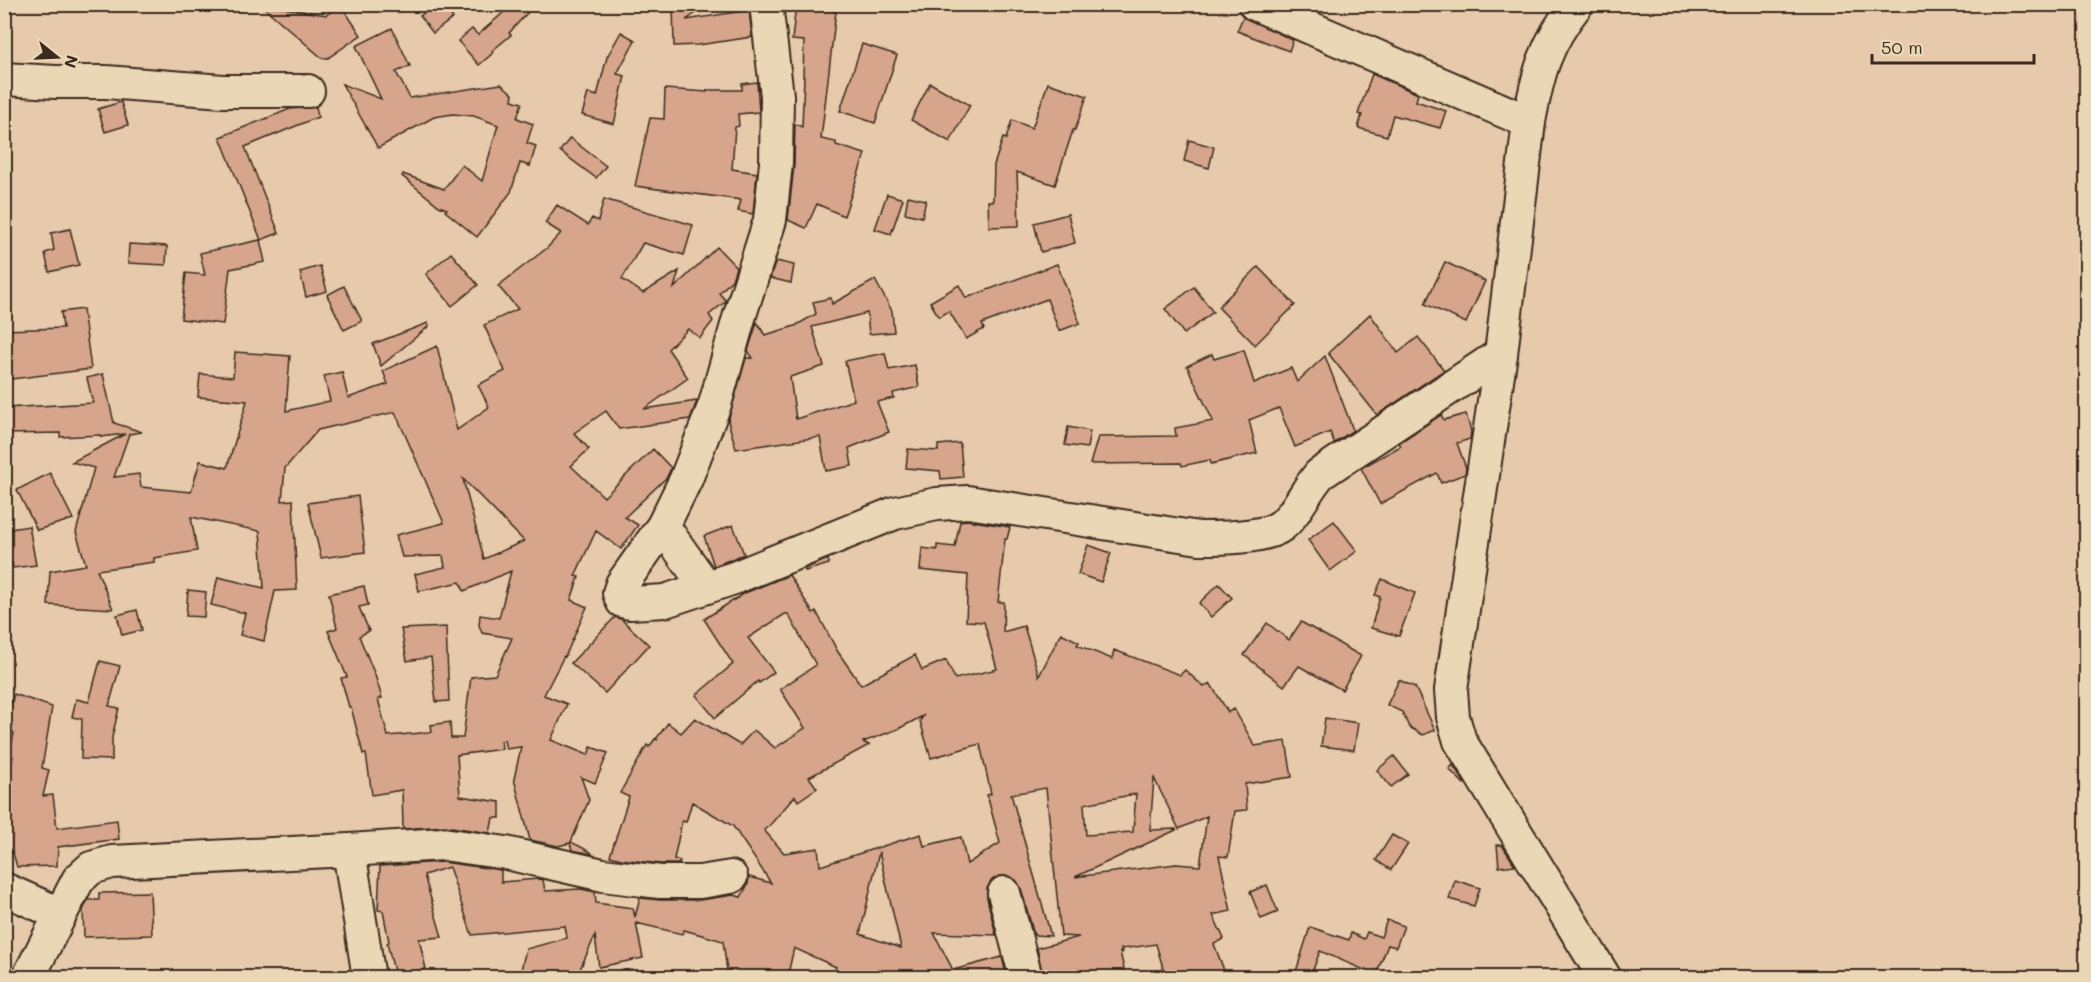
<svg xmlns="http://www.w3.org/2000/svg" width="2091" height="982" font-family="Mali,sans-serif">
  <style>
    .building { fill: #d6a58c; stroke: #3b2a1e; stroke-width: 1.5; fill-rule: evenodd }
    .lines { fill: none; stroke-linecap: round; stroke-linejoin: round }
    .minor-casing { stroke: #3b2a1e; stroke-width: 36 }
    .minor { stroke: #ead7b5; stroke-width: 32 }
  </style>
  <rect width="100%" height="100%" fill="#e7caab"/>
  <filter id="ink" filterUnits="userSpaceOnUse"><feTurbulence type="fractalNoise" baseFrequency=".0167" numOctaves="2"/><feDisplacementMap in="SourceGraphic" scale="12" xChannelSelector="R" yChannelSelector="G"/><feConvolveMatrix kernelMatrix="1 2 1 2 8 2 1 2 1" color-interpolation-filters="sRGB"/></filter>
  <g filter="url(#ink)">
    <g class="building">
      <path d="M 260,4 L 326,15 L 341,5 L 361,35 L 328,58 L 322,58 Z"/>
      <path d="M 435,4 L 442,4 L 453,18 L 433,33 L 420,16 Z"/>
      <path d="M 513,4 L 519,4 L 528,12 L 509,33 L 511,35 L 492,51 L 493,53 L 479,65 L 458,41 L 472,29 L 478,35 Z"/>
      <path d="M 673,4 L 709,4 L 686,20 L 749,10 L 752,37 L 698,45 L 674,46 Z"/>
      <path d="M 796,4 L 821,4 L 820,10 L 836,11 L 821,139 L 836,142 L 836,145 L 865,154 L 844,216 L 817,204 L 806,228 L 788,220 L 794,165 L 795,124 L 802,127 L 804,77 L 803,77 L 804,41 L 792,40 Z"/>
      <path d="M 1243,17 L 1293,40 L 1289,51 L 1237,31 Z"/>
      <path d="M 392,28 L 410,66 L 396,72 L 410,98 L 501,84 L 513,94 L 512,100 L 522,103 L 517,118 L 533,124 L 527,143 L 536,146 L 530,166 L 520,163 L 511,192 L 477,237 L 445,211 L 447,209 L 439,206 L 402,176 L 403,174 L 444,189 L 462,165 L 482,181 L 498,125 L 474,116 L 453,114 L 434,117 L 378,148 L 342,84 L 381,99 L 356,46 Z"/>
      <path d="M 621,32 L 635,40 L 617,74 L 625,76 L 614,124 L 582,115 L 588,93 L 597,96 L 607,57 Z"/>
      <path d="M 862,44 L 897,55 L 875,123 L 840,111 Z"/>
      <path d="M 1372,74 L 1418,94 L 1416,101 L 1446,111 L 1440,128 L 1393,115 L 1387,136 L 1358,128 L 1362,115 L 1358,114 Z"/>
      <path d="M 757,82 L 759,112 L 738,114 L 739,126 L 735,127 L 732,169 L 757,173 L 753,214 L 738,211 L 741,200 L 635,186 L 650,118 L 664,119 L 665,89 L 707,92 L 707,90 L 742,90 L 742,84 Z"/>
      <path d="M 930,83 L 970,105 L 950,142 L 911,120 Z"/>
      <path d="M 1048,83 L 1087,96 L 1075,130 L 1073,130 L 1055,185 L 1017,172 L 1019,226 L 989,227 L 988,201 L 993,201 L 994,165 L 1003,138 L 1006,139 L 1012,120 L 1032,128 Z"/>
      <path d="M 121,102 L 128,125 L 105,132 L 98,109 Z"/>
      <path d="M 316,107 L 318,117 L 245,147 L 279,233 L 261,240 L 220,137 L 290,109 Z"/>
      <path d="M 570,138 L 606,166 L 596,178 L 560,151 Z"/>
      <path d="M 1189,140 L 1214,147 L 1209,168 L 1184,161 Z"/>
      <path d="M 887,194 L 903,199 L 891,234 L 875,229 Z"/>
      <path d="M 908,196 L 926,200 L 922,217 L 905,213 Z"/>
      <path d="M 604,199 L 693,225 L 684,255 L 643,243 L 622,279 L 643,293 L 679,271 L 674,288 L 717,247 L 736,267 L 732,280 L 719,293 L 726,301 L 709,315 L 713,321 L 700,338 L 688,329 L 668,349 L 688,378 L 644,409 L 697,401 L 690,419 L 619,429 L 606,411 L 574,433 L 589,449 L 571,466 L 604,497 L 653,449 L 671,468 L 667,477 L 625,517 L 638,525 L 621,549 L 596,531 L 575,576 L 579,577 L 571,600 L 587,607 L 565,657 L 564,656 L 544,695 L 567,704 L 551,740 L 588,755 L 591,747 L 608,753 L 595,783 L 581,777 L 589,800 L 571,842 L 591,852 L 592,854 L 572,850 L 570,843 L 558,846 L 530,840 L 514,779 L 521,747 L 506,749 L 504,740 L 501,741 L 502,749 L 457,755 L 460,796 L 500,802 L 500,818 L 493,818 L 490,833 L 445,826 L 403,829 L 402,790 L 372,795 L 366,754 L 363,754 L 351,707 L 349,707 L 341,678 L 347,677 L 328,631 L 337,628 L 329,594 L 364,586 L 368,605 L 359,607 L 369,631 L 359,636 L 375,675 L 382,698 L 378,699 L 388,736 L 432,732 L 431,725 L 450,722 L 451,738 L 463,738 L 471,677 L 495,675 L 512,638 L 482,633 L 479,625 L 480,615 L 499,618 L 511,571 L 464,591 L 460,582 L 419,591 L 415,574 L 445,567 L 443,556 L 402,557 L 396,535 L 444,523 L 395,412 L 318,430 L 285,468 L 282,501 L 293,500 L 297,590 L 275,591 L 264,641 L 240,635 L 245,613 L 211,605 L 218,577 L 264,588 L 260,531 L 191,517 L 197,551 L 154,558 L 154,562 L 97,570 L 113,609 L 48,605 L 50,571 L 86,565 L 76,532 L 94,468 L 72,462 L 125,434 L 101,437 L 100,435 L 60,437 L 60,433 L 4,434 L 4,408 L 93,403 L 87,378 L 103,374 L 114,423 L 142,432 L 129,434 L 114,477 L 139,474 L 141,487 L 191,492 L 200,461 L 227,468 L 247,401 L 198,397 L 200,374 L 233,377 L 235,352 L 290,356 L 286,411 L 330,401 L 324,376 L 342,372 L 348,398 L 388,384 L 383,371 L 437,346 L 457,430 L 489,407 L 478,385 L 505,371 L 484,325 L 518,309 L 498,286 L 547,248 L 561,233 L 545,223 L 557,205 L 588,225 L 592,218 L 598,221 ZM 463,479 L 524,541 L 484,559 Z"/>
      <path d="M 1068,214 L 1075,243 L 1041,252 L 1034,223 Z"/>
      <path d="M 70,229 L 79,265 L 49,272 L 45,253 L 54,250 L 51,233 Z"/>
      <path d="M 260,240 L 265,262 L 230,269 L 223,324 L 181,319 L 186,273 L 205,275 L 200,253 Z"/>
      <path d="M 129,244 L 167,246 L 166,265 L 128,263 Z"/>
      <path d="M 451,253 L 478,285 L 452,306 L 426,274 Z"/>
      <path d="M 776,261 L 794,265 L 791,283 L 770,278 Z"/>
      <path d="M 1445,262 L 1485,281 L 1466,323 L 1425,304 Z"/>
      <path d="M 1057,264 L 1080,323 L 1059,331 L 1047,299 L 982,324 L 984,329 L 966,339 L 949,311 L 939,317 L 930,302 L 959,285 L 966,298 Z"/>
      <path d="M 320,266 L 327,291 L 306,297 L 300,272 Z"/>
      <path d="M 1258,267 L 1295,305 L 1255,345 L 1218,307 Z"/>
      <path d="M 875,280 L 892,311 L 894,332 L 869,334 L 867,313 L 812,327 L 824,366 L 790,377 L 796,419 L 854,400 L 845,361 L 885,353 L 889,370 L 915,365 L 919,387 L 893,393 L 894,398 L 877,402 L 889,432 L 849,448 L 852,466 L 826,471 L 820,437 L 736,449 L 728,421 L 746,358 L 753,358 L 748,351 L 757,322 L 765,335 L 795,326 L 816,314 L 813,302 L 831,298 L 832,304 Z"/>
      <path d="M 344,286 L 362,321 L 344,330 L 327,295 Z"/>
      <path d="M 1194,287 L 1213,312 L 1184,334 L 1165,309 Z"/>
      <path d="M 83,309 L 91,369 L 4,380 L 4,330 L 63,328 L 61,312 Z"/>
      <path d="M 1370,314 L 1398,353 L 1418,337 L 1444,370 L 1377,415 L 1328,353 Z"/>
      <path d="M 428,323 L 429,326 L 381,366 L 373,344 Z"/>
      <path d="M 1244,350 L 1254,383 L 1291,368 L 1297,382 L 1325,356 L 1353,430 L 1334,443 L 1330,432 L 1295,447 L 1279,408 L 1249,420 L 1257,453 L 1211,464 L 1210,460 L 1182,466 L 1181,463 L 1090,464 L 1098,437 L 1176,436 L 1175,428 L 1213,421 L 1187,366 L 1212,354 L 1214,359 Z"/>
      <path d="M 1466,414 L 1471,431 L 1470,439 L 1457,443 L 1466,468 L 1465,474 L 1441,483 L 1437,473 L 1380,504 L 1361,468 L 1401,446 L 1399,443 L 1441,415 L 1444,420 Z"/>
      <path d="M 1068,427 L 1090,431 L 1087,448 L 1065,445 Z"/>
      <path d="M 960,443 L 963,477 L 941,479 L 940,471 L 906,468 L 908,449 L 938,451 L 938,445 Z"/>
      <path d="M 50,473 L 73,519 L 37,530 L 17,490 Z"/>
      <path d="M 358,496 L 365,552 L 321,558 L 308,503 Z"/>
      <path d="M 967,520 L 1010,527 L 1007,539 L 1005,539 L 998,602 L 1004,602 L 1003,632 L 1024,626 L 1039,676 L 1061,633 L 1079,642 L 1077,645 L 1112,659 L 1114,650 L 1180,675 L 1185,670 L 1204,687 L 1210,683 L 1228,712 L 1234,709 L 1255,746 L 1286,741 L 1292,777 L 1245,784 L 1247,810 L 1235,811 L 1228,857 L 1219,856 L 1231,911 L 1213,915 L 1224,939 L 1214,944 L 1227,978 L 1166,978 L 1156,944 L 1121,949 L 1122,952 L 1120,952 L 1125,973 L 1107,978 L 1074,978 L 1072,973 L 1056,978 L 1043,978 L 1037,948 L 1079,937 L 1061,936 L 1046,788 L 1011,794 L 1051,936 L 1034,935 L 1021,888 L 1016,880 L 1008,876 L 999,876 L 992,880 L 987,889 L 987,898 L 996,935 L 934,933 L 953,970 L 1002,957 L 1007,978 L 848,978 L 834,972 L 836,967 L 794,948 L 787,978 L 728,978 L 723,941 L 684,930 L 682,934 L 636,923 L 643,958 L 599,967 L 595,936 L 576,978 L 519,978 L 526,949 L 567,938 L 565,926 L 472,935 L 449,867 L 424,875 L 442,937 L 419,939 L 426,969 L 395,975 L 387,943 L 389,942 L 383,911 L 378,910 L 380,866 L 442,862 L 501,870 L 501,882 L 539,879 L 543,880 L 545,891 L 581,889 L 595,892 L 596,903 L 633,908 L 635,917 L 640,898 L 660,900 L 700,900 L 734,895 L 741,897 L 748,884 L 749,877 L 771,883 L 733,826 L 692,802 L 686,822 L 682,821 L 674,859 L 680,861 L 679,864 L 661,864 L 621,859 L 610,856 L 629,797 L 620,793 L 647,745 L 649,747 L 655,739 L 658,740 L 656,739 L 668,723 L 681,733 L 695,718 L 740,745 L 754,730 L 775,748 L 805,728 L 780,689 L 816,665 L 788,614 L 785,614 L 748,638 L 774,672 L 759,683 L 758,681 L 715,718 L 696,695 L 733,664 L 704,619 L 745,593 L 789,575 L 813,613 L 816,611 L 838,652 L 861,685 L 915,655 L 922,670 L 946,660 L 955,679 L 997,669 L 984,622 L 966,621 L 968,575 L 920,570 L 922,548 L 937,550 L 937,545 L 955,547 L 960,521 ZM 923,716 L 920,721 L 931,758 L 980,744 L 991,794 L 987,795 L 1000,843 L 967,864 L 961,837 L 924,846 L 921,834 L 820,866 L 818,848 L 784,853 L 764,830 L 770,825 L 795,796 L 798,801 L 817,788 L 809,777 L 869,745 L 863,742 L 898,729 ZM 1154,778 L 1179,829 L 1207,816 L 1200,866 L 1176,864 L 1075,877 L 1176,830 L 1176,829 L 1150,830 ZM 1136,794 L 1133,832 L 1086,835 L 1084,804 ZM 879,852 L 901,948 L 860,934 Z"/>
      <path d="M 1334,521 L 1357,551 L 1330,571 L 1308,540 Z"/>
      <path d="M 733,525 L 744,554 L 714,566 L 704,536 Z"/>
      <path d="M 29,526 L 36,565 L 13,568 L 12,563 L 4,566 L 4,530 Z"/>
      <path d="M 1088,545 L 1111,553 L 1101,582 L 1078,574 Z"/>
      <path d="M 828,559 L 829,564 L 805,571 L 804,569 Z"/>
      <path d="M 1382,579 L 1415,593 L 1399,636 L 1371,628 L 1380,597 L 1375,595 Z"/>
      <path d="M 1219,584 L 1232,598 L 1211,617 L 1199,603 Z"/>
      <path d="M 188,590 L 206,592 L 204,617 L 186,616 Z"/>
      <path d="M 137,610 L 142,630 L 122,635 L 117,615 Z"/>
      <path d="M 615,617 L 621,619 L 649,645 L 605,693 L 571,663 Z"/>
      <path d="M 1301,622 L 1361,656 L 1342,690 L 1299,666 L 1284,686 L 1244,655 L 1267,623 L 1289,640 Z"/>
      <path d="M 446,627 L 449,701 L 436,702 L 431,657 L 407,661 L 401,629 Z"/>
      <path d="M 100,661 L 120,666 L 109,706 L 119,708 L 112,737 L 112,760 L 81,759 L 82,719 L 72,717 L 76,699 L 89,702 Z"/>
      <path d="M 1399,680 L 1415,687 L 1435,730 L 1423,735 L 1409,727 L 1402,712 L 1387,705 Z"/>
      <path d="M 14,694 L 52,707 L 42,768 L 49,770 L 43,796 L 53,795 L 57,828 L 117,820 L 119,839 L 58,847 L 57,866 L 17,867 L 13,853 L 4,855 L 4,794 L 13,757 L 9,756 L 14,733 L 4,729 L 4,723 Z"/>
      <path d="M 1325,718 L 1358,723 L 1354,750 L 1321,746 Z"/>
      <path d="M 1394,756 L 1408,774 L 1391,787 L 1377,770 Z"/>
      <path d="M 1453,765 L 1465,783 L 1464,784 L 1449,769 Z"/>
      <path d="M 1392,835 L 1408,844 L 1391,870 L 1376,860 Z"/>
      <path d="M 1497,845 L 1502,845 L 1515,865 L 1499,867 Z"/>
      <path d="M 1455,880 L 1480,888 L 1474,906 L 1449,899 Z"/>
      <path d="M 1267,885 L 1278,912 L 1261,919 L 1250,892 Z"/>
      <path d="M 150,892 L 152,935 L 84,937 L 83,910 L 88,900 L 99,900 L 99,893 Z"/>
      <path d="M 1387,920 L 1404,926 L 1396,947 L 1388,945 L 1376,975 L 1320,951 L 1310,978 L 1294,978 L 1310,927 L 1349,940 L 1351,933 L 1364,939 L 1367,932 L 1381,937 Z"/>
    </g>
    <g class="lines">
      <g class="minor-casing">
        <g id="minor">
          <path d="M 766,4 L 777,96 L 776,163 L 770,220 L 739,318 L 715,404 L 686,479 L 663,526 L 622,584 L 619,593 L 622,601 L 630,603 L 665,601 L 734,578 L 895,513 L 937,504 L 968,502 L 1199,538 C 1219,538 1265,538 1281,526 C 1295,516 1307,488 1320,474 L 1501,354"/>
          <path d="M 1255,4 L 1529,122"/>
          <path d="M 1577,4 C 1545,44 1538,73 1529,122 L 1501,354 L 1451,690 L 1453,717 L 1460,741 L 1605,978"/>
          <path d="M 4,79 L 55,82 L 106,82 L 223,91 L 308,91"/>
          <path d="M 663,526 L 706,587"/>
          <path d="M 349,850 L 369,978"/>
          <path d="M 4,889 L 60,914"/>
          <path d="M 1004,893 L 1026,978"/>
          <path d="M 28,978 L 78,880 L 91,868 L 112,862 L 349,850 L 443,844 L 506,853 L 603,875 L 660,882 L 700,882 L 731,877"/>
        </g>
      </g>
      <use href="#minor" class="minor"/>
    </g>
  </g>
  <rect width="2091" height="982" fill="none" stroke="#ead7b5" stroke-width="24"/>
  <rect x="12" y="12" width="2067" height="958" fill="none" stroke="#3b2a1e" stroke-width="2" filter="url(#ink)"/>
  <g transform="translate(57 57) rotate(108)" stroke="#ead7b5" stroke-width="4.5" paint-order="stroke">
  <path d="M0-4.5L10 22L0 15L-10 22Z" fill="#3b2a1e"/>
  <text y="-9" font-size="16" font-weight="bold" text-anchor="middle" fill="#3b2a1e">N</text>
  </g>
  <path d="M1872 54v9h162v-9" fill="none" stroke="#3b2a1e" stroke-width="3"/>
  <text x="1881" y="54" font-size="18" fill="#3b2a1e" stroke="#ead7b5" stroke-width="4.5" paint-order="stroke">50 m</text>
</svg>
